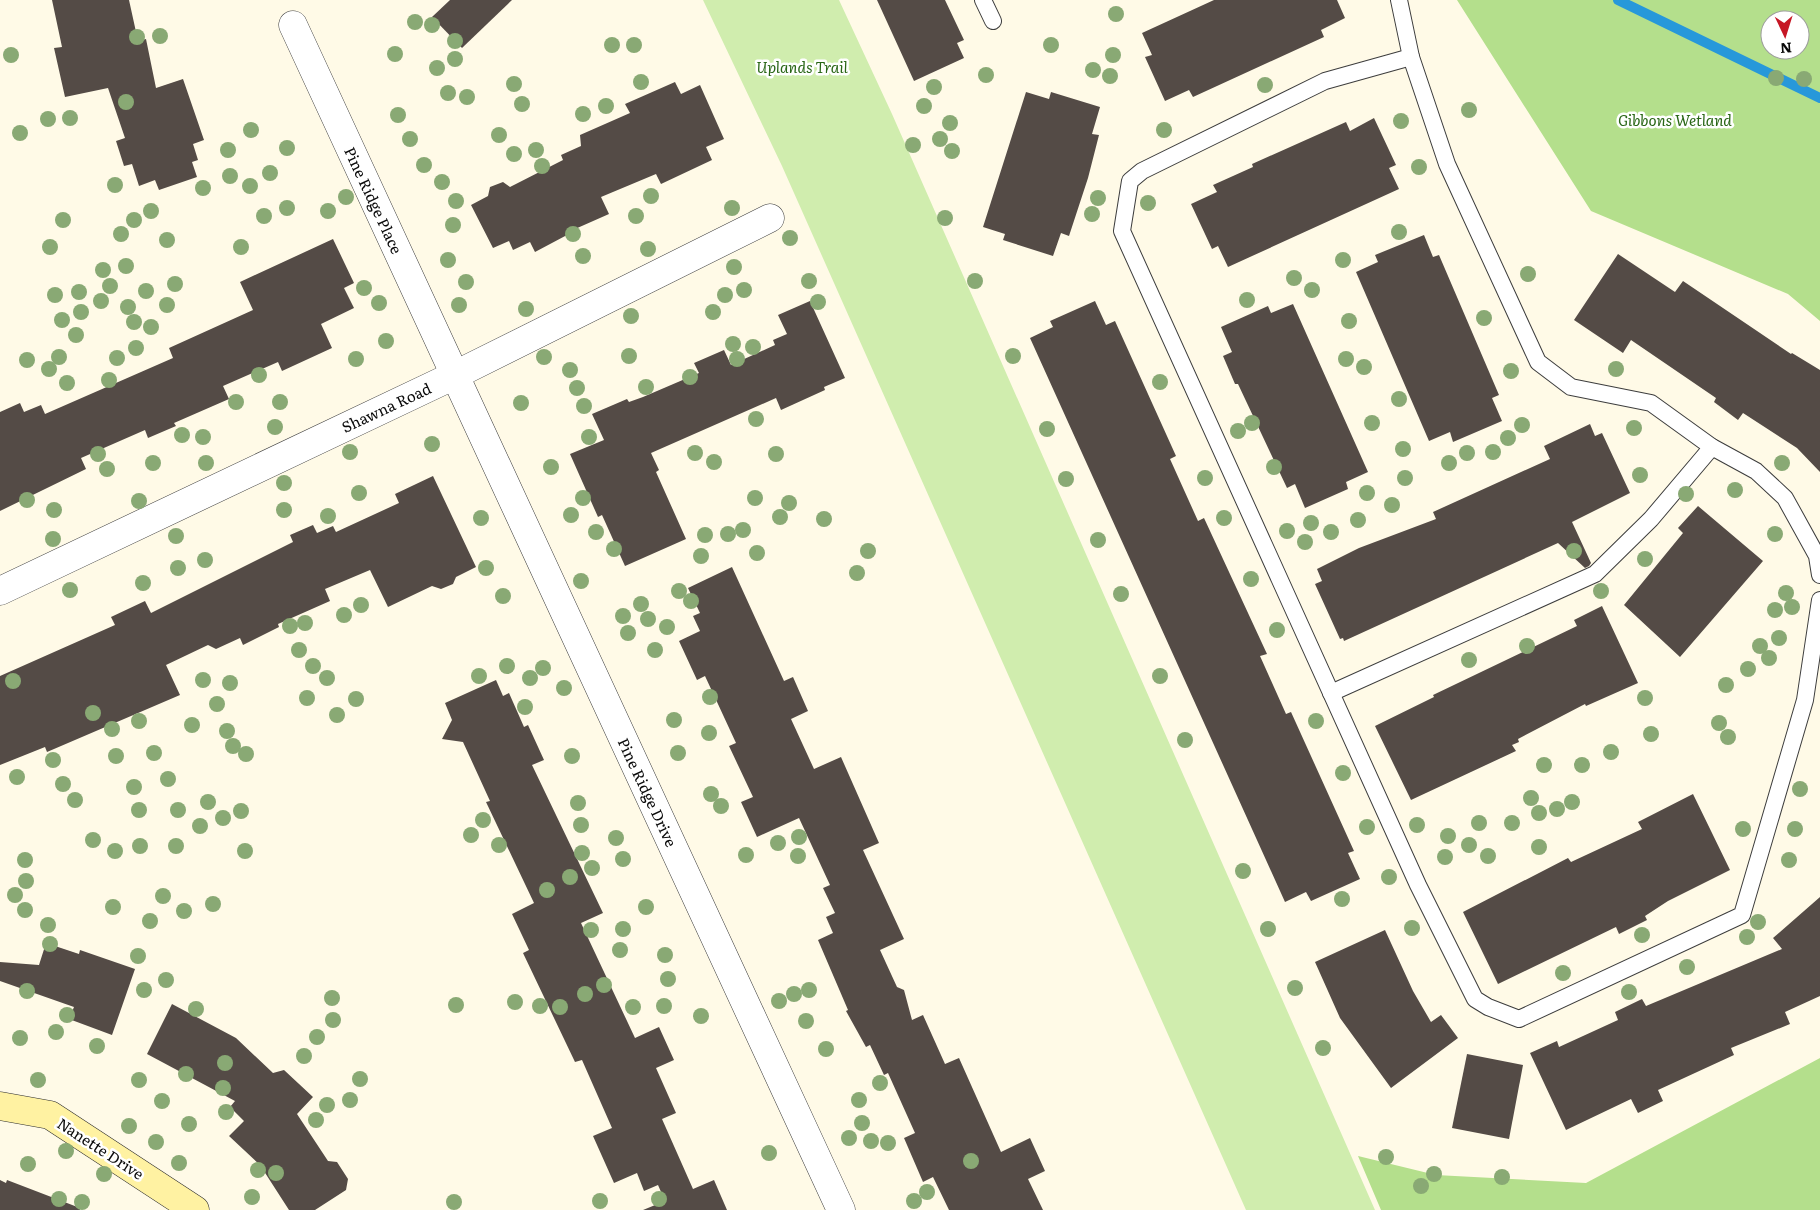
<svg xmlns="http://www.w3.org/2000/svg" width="1820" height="1210" font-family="Literata,serif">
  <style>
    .green { fill: #d0edae }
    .forest { fill: #b4df8c; fill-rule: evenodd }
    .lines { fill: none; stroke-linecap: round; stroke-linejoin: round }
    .stream { stroke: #2798da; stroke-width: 10 }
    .building { fill: #544b46 }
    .lane-casing { stroke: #3d3d3d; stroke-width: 18 }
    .street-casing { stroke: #3d3d3d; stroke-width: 29 }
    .secondary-casing { stroke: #2c2c2c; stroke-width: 29 }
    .lane { stroke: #fff; stroke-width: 16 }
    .street { stroke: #fff; stroke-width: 28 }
    .secondary { stroke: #fff2a2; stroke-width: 28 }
    .tree { fill: #89a974 }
    .labels { text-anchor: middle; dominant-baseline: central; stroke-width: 5; stroke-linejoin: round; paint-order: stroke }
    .park-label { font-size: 15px; font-style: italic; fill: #296616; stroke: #fff }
    .street-label { font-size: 15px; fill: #0a0a0a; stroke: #fff }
  </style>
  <rect width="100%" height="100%" fill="#fffae7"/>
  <path class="green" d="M 703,0 L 839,0 L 892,114 L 1375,1210 L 1246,1210 L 782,166 Z"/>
  <g class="forest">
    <path d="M 1457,0 L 1820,0 L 1820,321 L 1788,294 L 1591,211 ZM 1770,20 L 1800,20 L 1800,50 L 1770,50 Z"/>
    <path d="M 1820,1058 L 1820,1210 L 1381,1210 L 1358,1156 L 1436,1175 L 1586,1183 Z"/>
  </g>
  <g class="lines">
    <path class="stream" d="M 1618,0 L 1820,98"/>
  </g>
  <g class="building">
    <path d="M 52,0 L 129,0 L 138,41 L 146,39 L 156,88 L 183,79 L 204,140 L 193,144 L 198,160 L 192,162 L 197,177 L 159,190 L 155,180 L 139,186 L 132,164 L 124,166 L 116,141 L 125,138 L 108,88 L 65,97 L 54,48 L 62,47 Z"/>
    <path d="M 450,0 L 512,0 L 462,48 L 432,17 Z"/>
    <path d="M 877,0 L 945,0 L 964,40 L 957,43 L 964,58 L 914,81 Z"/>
    <path d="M 1214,0 L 1337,0 L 1345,18 L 1321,30 L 1324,37 L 1193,97 L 1189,90 L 1165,101 L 1145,57 L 1152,55 L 1142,33 Z"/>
    <path d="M 675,82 L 681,94 L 700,85 L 724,139 L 706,147 L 712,160 L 661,184 L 656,174 L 601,197 L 609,214 L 566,233 L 567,235 L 535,252 L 530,242 L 513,250 L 509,241 L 493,248 L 471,205 L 488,196 L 490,187 L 503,182 L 510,187 L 563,160 L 561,155 L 581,146 L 580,135 L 630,113 L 625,104 Z"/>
    <path d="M 1026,92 L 1049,99 L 1051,92 L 1100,107 L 1092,134 L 1099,135 L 1088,178 L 1069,236 L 1061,233 L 1053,256 L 1003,240 L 1005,234 L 983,227 Z"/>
    <path d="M 1374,118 L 1396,165 L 1389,168 L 1399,189 L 1228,267 L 1218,246 L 1212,249 L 1191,204 L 1217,192 L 1213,185 L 1253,167 L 1252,164 L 1346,122 L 1350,131 Z"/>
    <path d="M 1424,235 L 1433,257 L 1439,255 L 1499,395 L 1492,398 L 1502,421 L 1453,442 L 1450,432 L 1429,441 L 1356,272 L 1378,262 L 1375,255 Z"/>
    <path d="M 333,239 L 354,283 L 344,288 L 354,308 L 321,324 L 332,348 L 282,371 L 278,362 L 223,386 L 229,399 L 174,423 L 176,426 L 148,438 L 145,430 L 81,458 L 86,469 L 0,511 L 0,412 L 20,403 L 24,412 L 41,405 L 45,414 L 173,358 L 169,348 L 253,310 L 240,282 Z"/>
    <path d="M 1618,254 L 1675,292 L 1683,281 L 1791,354 L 1792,353 L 1820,370 L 1820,472 L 1797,448 L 1743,413 L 1738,420 L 1714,402 L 1716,398 L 1631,340 L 1623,353 L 1574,320 Z"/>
    <path d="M 810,301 L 845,378 L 824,387 L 825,390 L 781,410 L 776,398 L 651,453 L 659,470 L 656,472 L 686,539 L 625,566 L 602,515 L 598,517 L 570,454 L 604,440 L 592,414 L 627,399 L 629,402 L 643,397 L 699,373 L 694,363 L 724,350 L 731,365 L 775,345 L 773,340 L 787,334 L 778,315 Z"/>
    <path d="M 1095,301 L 1106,325 L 1115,321 L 1176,456 L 1170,459 L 1198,521 L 1204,518 L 1267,654 L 1260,656 L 1286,714 L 1291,712 L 1354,851 L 1348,853 L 1360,879 L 1311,901 L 1306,892 L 1285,902 L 1030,338 L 1053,327 L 1050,321 Z"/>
    <path d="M 1293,304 L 1368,472 L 1346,482 L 1348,489 L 1305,508 L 1295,484 L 1287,488 L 1238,384 L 1235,384 L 1223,356 L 1232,352 L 1221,327 L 1268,306 L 1271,313 Z"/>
    <path d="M 1590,424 L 1595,436 L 1602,433 L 1630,493 L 1572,522 L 1591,563 L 1589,566 L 1585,568 L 1558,543 L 1344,641 L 1343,638 L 1340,639 L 1315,584 L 1322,581 L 1317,569 L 1359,548 L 1436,519 L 1433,512 L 1550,459 L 1544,446 Z"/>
    <path d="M 433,476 L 476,567 L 456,577 L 453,584 L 441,589 L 432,586 L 388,607 L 370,570 L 325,589 L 330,601 L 278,624 L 279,627 L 243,645 L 240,638 L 216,649 L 208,645 L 166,665 L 180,695 L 47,752 L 45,747 L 0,765 L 0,676 L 115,625 L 111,617 L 145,601 L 151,613 L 293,542 L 290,535 L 313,525 L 317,533 L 333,526 L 336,532 L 399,503 L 395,494 Z"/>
    <path d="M 1698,506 L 1763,561 L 1680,657 L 1624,605 L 1683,533 L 1678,528 Z"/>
    <path d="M 732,567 L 784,681 L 793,677 L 808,711 L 791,719 L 814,769 L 841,757 L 879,843 L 863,850 L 904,939 L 880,950 L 897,987 L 904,990 L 912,1020 L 923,1015 L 945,1064 L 959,1058 L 1001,1152 L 1030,1138 L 1045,1171 L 1028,1179 L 1043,1210 L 949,1210 L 933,1177 L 923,1182 L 904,1138 L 915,1133 L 888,1073 L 884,1075 L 870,1045 L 866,1047 L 846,1011 L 848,1010 L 818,940 L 833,933 L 826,917 L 835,913 L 823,888 L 830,885 L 799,818 L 757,837 L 741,802 L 753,797 L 729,746 L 736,743 L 705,676 L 697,680 L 679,641 L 700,631 L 693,616 L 700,613 L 688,588 Z"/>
    <path d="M 1602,606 L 1638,683 L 1586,706 L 1585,704 L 1518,739 L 1519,742 L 1512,745 L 1516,751 L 1411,800 L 1375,726 L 1434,697 L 1433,695 L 1577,626 L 1574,620 Z"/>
    <path d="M 496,680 L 503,696 L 509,693 L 524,727 L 528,725 L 544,760 L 532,765 L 603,913 L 581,923 L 635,1038 L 659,1027 L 674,1060 L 656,1068 L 676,1113 L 662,1119 L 693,1189 L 714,1180 L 727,1210 L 643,1210 L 665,1201 L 658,1185 L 644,1191 L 637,1173 L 614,1183 L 593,1136 L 612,1128 L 582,1060 L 575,1062 L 523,953 L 529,950 L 512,914 L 534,903 L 486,802 L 490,801 L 463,742 L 442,739 L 452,720 L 445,703 Z"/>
    <path d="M 1693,794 L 1730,870 L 1668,901 L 1645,916 L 1647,920 L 1619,934 L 1616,927 L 1498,984 L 1463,912 L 1568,858 L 1571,862 L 1642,829 L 1638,822 Z"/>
    <path d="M 1820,897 L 1820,996 L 1785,1012 L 1790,1024 L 1731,1048 L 1734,1055 L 1658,1090 L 1663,1101 L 1638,1113 L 1631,1099 L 1566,1130 L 1530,1053 L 1557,1041 L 1559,1047 L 1618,1020 L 1615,1012 L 1642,999 L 1646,1006 L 1782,949 L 1773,938 Z"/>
    <path d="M 1385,930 L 1413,991 L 1431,1022 L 1441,1015 L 1458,1038 L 1391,1088 L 1340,1018 L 1315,962 Z"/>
    <path d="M 46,943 L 79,954 L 80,950 L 135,969 L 112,1035 L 69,1019 L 74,1007 L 0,981 L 0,962 L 39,965 Z"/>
    <path d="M 172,1004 L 236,1038 L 273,1073 L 284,1070 L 313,1097 L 297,1114 L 328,1161 L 337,1162 L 348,1179 L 346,1190 L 315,1210 L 289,1210 L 260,1165 L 229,1136 L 244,1121 L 230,1107 L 235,1101 L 147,1054 Z"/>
    <path d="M 1467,1054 L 1523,1065 L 1509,1139 L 1452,1128 Z"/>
    <path d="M 0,1180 L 6,1183 L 7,1180 L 80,1208 L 80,1210 L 0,1210 Z"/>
  </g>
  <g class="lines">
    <g class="lane-casing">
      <g id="lane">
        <path d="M 983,0 L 993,21"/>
        <path d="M 1399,0 L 1411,57 L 1447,164 L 1538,362 L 1571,387 L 1651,403 L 1712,447 L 1756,471 L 1785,498 L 1817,556 L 1820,575"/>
        <path d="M 1411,57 L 1325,81 L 1142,171 L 1130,181 L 1122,231 L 1418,885 L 1475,999 L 1488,1007 L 1519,1019 L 1742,915 L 1805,700 L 1820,600"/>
        <path d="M 1331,693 L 1595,574 L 1651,519 L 1712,447"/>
      </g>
    </g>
    <g class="street-casing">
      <g id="street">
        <path d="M 293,25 L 841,1210"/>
        <path d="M 0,591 L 455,375 L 770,218"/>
      </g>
    </g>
    <g class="secondary-casing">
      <path id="secondary" d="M 0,1106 L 50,1115 L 195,1210"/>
    </g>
    <use href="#lane" class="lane"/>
    <use href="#street" class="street"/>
    <use href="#secondary" class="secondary"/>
  </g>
  <g class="tree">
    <circle cx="1116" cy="14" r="8"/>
    <circle cx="415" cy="22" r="8"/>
    <circle cx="432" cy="25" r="8"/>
    <circle cx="160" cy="36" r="8"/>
    <circle cx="137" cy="37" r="8"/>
    <circle cx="455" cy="41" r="8"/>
    <circle cx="612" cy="45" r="8"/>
    <circle cx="634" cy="45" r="8"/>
    <circle cx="1051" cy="45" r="8"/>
    <circle cx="395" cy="54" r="8"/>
    <circle cx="11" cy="55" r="8"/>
    <circle cx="1113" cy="55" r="8"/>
    <circle cx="455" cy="59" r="8"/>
    <circle cx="437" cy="68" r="8"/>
    <circle cx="1093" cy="70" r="8"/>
    <circle cx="986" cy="75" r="8"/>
    <circle cx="1110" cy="76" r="8"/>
    <circle cx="1776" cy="78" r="8"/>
    <circle cx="1804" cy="79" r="8"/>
    <circle cx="641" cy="82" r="8"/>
    <circle cx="514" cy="84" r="8"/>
    <circle cx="1265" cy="85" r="8"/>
    <circle cx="934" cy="87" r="8"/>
    <circle cx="448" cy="93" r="8"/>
    <circle cx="467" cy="97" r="8"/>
    <circle cx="126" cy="102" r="8"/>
    <circle cx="522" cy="104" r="8"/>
    <circle cx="606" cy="106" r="8"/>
    <circle cx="924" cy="106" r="8"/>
    <circle cx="1469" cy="110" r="8"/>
    <circle cx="583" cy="114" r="8"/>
    <circle cx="398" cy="115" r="8"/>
    <circle cx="70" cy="118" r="8"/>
    <circle cx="48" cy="119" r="8"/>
    <circle cx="1401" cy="121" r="8"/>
    <circle cx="950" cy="123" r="8"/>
    <circle cx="251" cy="130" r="8"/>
    <circle cx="1164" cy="130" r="8"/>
    <circle cx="20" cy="133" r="8"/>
    <circle cx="499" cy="135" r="8"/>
    <circle cx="410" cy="139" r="8"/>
    <circle cx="940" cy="139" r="8"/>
    <circle cx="913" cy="145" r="8"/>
    <circle cx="287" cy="148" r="8"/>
    <circle cx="228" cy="150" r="8"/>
    <circle cx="536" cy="150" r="8"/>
    <circle cx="952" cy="151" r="8"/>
    <circle cx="514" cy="154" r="8"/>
    <circle cx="424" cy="165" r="8"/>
    <circle cx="542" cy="166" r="8"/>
    <circle cx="1419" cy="167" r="8"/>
    <circle cx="270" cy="173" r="8"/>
    <circle cx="230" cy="176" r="8"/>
    <circle cx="442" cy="182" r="8"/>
    <circle cx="115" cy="185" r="8"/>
    <circle cx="250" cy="186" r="8"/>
    <circle cx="203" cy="188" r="8"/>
    <circle cx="651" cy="196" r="8"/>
    <circle cx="346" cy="197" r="8"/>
    <circle cx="1098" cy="198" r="8"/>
    <circle cx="456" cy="201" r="8"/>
    <circle cx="1148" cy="203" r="8"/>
    <circle cx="287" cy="208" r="8"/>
    <circle cx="732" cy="208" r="8"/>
    <circle cx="151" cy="211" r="8"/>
    <circle cx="328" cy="211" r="8"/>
    <circle cx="1092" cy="214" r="8"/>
    <circle cx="264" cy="216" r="8"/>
    <circle cx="636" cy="216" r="8"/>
    <circle cx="945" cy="218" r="8"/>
    <circle cx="63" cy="220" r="8"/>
    <circle cx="134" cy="220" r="8"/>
    <circle cx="453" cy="225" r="8"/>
    <circle cx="1399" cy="232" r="8"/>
    <circle cx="121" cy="234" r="8"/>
    <circle cx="573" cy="234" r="8"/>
    <circle cx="790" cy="238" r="8"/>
    <circle cx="167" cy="240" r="8"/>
    <circle cx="50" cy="247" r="8"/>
    <circle cx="241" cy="247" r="8"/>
    <circle cx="648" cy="249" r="8"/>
    <circle cx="583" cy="256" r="8"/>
    <circle cx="448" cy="260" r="8"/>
    <circle cx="1343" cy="260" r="8"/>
    <circle cx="126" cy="266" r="8"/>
    <circle cx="734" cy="267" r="8"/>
    <circle cx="103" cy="270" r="8"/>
    <circle cx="1528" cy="274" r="8"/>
    <circle cx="1294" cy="278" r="8"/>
    <circle cx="809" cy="281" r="8"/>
    <circle cx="975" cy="281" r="8"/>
    <circle cx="466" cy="282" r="8"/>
    <circle cx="175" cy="284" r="8"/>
    <circle cx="110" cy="286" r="8"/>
    <circle cx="364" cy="288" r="8"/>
    <circle cx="744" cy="290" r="8"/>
    <circle cx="1312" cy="290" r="8"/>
    <circle cx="146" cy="291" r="8"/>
    <circle cx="79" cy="292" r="8"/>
    <circle cx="55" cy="295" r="8"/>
    <circle cx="725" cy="295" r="8"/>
    <circle cx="1247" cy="300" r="8"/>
    <circle cx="101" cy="301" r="8"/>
    <circle cx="818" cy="302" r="8"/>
    <circle cx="379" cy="303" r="8"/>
    <circle cx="167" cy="305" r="8"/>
    <circle cx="459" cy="305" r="8"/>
    <circle cx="128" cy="307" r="8"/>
    <circle cx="526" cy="309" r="8"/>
    <circle cx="81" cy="312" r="8"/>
    <circle cx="713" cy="312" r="8"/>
    <circle cx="631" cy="316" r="8"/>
    <circle cx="1484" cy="318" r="8"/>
    <circle cx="62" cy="320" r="8"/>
    <circle cx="1349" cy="321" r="8"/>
    <circle cx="134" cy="322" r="8"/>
    <circle cx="151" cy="327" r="8"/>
    <circle cx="76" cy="335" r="8"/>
    <circle cx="386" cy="341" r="8"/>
    <circle cx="733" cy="344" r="8"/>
    <circle cx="753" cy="347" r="8"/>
    <circle cx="136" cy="348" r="8"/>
    <circle cx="629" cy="356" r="8"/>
    <circle cx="1013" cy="356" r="8"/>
    <circle cx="59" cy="357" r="8"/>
    <circle cx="544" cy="357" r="8"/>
    <circle cx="117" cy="358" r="8"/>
    <circle cx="356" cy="359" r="8"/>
    <circle cx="737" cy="359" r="8"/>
    <circle cx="1346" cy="359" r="8"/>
    <circle cx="27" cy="360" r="8"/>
    <circle cx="1364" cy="367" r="8"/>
    <circle cx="49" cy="369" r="8"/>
    <circle cx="1616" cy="369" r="8"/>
    <circle cx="570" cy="370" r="8"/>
    <circle cx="1511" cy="371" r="8"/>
    <circle cx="259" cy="375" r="8"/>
    <circle cx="690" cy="377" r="8"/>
    <circle cx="109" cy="380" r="8"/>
    <circle cx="1160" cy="382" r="8"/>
    <circle cx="67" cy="383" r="8"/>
    <circle cx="646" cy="387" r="8"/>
    <circle cx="577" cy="388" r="8"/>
    <circle cx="1399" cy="399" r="8"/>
    <circle cx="236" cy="402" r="8"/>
    <circle cx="280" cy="402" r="8"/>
    <circle cx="521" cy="403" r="8"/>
    <circle cx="584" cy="406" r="8"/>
    <circle cx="756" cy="419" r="8"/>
    <circle cx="1252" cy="423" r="8"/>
    <circle cx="1372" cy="423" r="8"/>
    <circle cx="1522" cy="425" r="8"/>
    <circle cx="275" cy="427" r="8"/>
    <circle cx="1634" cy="428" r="8"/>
    <circle cx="1047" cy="429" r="8"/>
    <circle cx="1238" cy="431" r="8"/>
    <circle cx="182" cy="435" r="8"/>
    <circle cx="203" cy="437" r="8"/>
    <circle cx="589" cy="437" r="8"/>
    <circle cx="1508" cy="438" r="8"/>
    <circle cx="432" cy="444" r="8"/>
    <circle cx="1403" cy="449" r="8"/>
    <circle cx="350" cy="452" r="8"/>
    <circle cx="1493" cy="452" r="8"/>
    <circle cx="695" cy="453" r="8"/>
    <circle cx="1467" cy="453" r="8"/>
    <circle cx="98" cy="454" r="8"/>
    <circle cx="776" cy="454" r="8"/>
    <circle cx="714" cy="462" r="8"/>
    <circle cx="153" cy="463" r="8"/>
    <circle cx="206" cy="463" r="8"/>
    <circle cx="1449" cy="463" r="8"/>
    <circle cx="1782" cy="463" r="8"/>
    <circle cx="551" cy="467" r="8"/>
    <circle cx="1274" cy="467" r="8"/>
    <circle cx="107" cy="469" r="8"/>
    <circle cx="1640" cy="475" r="8"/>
    <circle cx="1205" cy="478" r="8"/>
    <circle cx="1405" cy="478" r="8"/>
    <circle cx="1066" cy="479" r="8"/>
    <circle cx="284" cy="483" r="8"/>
    <circle cx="1735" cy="490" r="8"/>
    <circle cx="359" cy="493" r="8"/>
    <circle cx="1367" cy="493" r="8"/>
    <circle cx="1686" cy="494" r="8"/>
    <circle cx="583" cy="498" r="8"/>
    <circle cx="755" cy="498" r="8"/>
    <circle cx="27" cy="500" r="8"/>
    <circle cx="139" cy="501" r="8"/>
    <circle cx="789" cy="503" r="8"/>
    <circle cx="1392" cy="505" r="8"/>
    <circle cx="54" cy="510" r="8"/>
    <circle cx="284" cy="510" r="8"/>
    <circle cx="571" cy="515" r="8"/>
    <circle cx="328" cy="516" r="8"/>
    <circle cx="780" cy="517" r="8"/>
    <circle cx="481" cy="518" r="8"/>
    <circle cx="1224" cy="518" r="8"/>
    <circle cx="824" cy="519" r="8"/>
    <circle cx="1358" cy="520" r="8"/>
    <circle cx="1311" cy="523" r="8"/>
    <circle cx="743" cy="530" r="8"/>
    <circle cx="1287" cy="531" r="8"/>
    <circle cx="596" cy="532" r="8"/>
    <circle cx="1331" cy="532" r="8"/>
    <circle cx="728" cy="534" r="8"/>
    <circle cx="1775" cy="534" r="8"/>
    <circle cx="705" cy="535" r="8"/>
    <circle cx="176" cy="536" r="8"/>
    <circle cx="53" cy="539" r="8"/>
    <circle cx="1098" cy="540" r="8"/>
    <circle cx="1305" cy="542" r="8"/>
    <circle cx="614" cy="549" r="8"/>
    <circle cx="868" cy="551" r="8"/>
    <circle cx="1574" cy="551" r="8"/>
    <circle cx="757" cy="553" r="8"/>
    <circle cx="701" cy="556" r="8"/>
    <circle cx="1645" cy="559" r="8"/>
    <circle cx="205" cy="560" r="8"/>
    <circle cx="178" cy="568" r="8"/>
    <circle cx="486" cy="568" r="8"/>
    <circle cx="857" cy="573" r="8"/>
    <circle cx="1251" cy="579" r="8"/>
    <circle cx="581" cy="581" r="8"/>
    <circle cx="143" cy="583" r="8"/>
    <circle cx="70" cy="590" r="8"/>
    <circle cx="679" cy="591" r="8"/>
    <circle cx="1601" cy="591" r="8"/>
    <circle cx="1786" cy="593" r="8"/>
    <circle cx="1121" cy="594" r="8"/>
    <circle cx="503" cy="596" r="8"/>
    <circle cx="691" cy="601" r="8"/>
    <circle cx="641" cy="604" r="8"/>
    <circle cx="361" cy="605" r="8"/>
    <circle cx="1792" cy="607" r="8"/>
    <circle cx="1775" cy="610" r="8"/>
    <circle cx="344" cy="615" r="8"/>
    <circle cx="623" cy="616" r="8"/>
    <circle cx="648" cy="619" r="8"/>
    <circle cx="305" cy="623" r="8"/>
    <circle cx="290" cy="626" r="8"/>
    <circle cx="667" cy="627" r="8"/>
    <circle cx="1277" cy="630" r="8"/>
    <circle cx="628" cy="633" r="8"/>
    <circle cx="1779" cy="638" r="8"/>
    <circle cx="1527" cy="646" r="8"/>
    <circle cx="1760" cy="646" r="8"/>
    <circle cx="299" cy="650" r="8"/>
    <circle cx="655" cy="650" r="8"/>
    <circle cx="1769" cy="658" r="8"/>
    <circle cx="1469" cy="660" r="8"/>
    <circle cx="313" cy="666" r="8"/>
    <circle cx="507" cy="666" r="8"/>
    <circle cx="543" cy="668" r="8"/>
    <circle cx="1748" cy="669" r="8"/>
    <circle cx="479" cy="676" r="8"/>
    <circle cx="1160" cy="676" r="8"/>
    <circle cx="327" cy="678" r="8"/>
    <circle cx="530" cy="678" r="8"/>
    <circle cx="203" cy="680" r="8"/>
    <circle cx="13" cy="681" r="8"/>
    <circle cx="230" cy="683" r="8"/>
    <circle cx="1726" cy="685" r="8"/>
    <circle cx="564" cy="688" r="8"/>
    <circle cx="710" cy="697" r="8"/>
    <circle cx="307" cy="698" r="8"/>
    <circle cx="1645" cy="698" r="8"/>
    <circle cx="356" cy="699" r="8"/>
    <circle cx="217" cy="704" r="8"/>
    <circle cx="525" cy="707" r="8"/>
    <circle cx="93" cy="713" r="8"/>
    <circle cx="337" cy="715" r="8"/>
    <circle cx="674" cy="720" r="8"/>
    <circle cx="139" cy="721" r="8"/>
    <circle cx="1316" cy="721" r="8"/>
    <circle cx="1719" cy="723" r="8"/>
    <circle cx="192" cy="725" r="8"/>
    <circle cx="112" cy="729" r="8"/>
    <circle cx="227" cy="731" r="8"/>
    <circle cx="709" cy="733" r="8"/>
    <circle cx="1651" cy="734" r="8"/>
    <circle cx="1728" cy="737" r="8"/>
    <circle cx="1185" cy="740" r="8"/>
    <circle cx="233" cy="746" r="8"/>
    <circle cx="1611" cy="752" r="8"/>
    <circle cx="154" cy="753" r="8"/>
    <circle cx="678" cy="753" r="8"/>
    <circle cx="246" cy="754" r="8"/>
    <circle cx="116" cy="756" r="8"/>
    <circle cx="572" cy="756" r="8"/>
    <circle cx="53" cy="760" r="8"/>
    <circle cx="1544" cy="765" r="8"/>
    <circle cx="1582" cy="765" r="8"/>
    <circle cx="1343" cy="773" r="8"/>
    <circle cx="17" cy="777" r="8"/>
    <circle cx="168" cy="779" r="8"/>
    <circle cx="63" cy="784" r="8"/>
    <circle cx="134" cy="787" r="8"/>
    <circle cx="1800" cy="789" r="8"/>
    <circle cx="711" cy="794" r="8"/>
    <circle cx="1531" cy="798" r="8"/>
    <circle cx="75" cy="800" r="8"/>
    <circle cx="208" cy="802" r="8"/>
    <circle cx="1572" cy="802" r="8"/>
    <circle cx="578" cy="803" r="8"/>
    <circle cx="721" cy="806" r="8"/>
    <circle cx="1557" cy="809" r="8"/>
    <circle cx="139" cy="810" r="8"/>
    <circle cx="178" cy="810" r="8"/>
    <circle cx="241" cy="811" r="8"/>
    <circle cx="1539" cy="813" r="8"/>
    <circle cx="223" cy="818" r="8"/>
    <circle cx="483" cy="820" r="8"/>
    <circle cx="1479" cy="823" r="8"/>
    <circle cx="1512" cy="823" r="8"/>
    <circle cx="581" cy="825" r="8"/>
    <circle cx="1417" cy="825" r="8"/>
    <circle cx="200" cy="826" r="8"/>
    <circle cx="1367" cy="827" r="8"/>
    <circle cx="1743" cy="829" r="8"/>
    <circle cx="1795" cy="829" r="8"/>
    <circle cx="471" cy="835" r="8"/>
    <circle cx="1448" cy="836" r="8"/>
    <circle cx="799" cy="837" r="8"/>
    <circle cx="616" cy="838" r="8"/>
    <circle cx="93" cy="840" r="8"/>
    <circle cx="778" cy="843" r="8"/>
    <circle cx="499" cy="845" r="8"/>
    <circle cx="1469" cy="845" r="8"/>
    <circle cx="140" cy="846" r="8"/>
    <circle cx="176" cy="846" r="8"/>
    <circle cx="1539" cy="847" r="8"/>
    <circle cx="115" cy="851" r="8"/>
    <circle cx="245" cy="851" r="8"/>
    <circle cx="582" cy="853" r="8"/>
    <circle cx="746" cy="855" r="8"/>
    <circle cx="798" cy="856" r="8"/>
    <circle cx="1488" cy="856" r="8"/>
    <circle cx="1445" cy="857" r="8"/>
    <circle cx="623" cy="859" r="8"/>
    <circle cx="25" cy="860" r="8"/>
    <circle cx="1789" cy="860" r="8"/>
    <circle cx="592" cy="868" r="8"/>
    <circle cx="1243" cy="871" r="8"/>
    <circle cx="570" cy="877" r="8"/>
    <circle cx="1389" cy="877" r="8"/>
    <circle cx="26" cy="881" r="8"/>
    <circle cx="547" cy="890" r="8"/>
    <circle cx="15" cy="895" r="8"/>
    <circle cx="163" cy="896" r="8"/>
    <circle cx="1342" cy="899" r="8"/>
    <circle cx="213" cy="904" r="8"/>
    <circle cx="113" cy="907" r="8"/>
    <circle cx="646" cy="907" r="8"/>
    <circle cx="25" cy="910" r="8"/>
    <circle cx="184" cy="911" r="8"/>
    <circle cx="150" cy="921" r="8"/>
    <circle cx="1758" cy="922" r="8"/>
    <circle cx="48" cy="925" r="8"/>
    <circle cx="1412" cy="928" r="8"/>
    <circle cx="623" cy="929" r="8"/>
    <circle cx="1268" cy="929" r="8"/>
    <circle cx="591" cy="930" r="8"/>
    <circle cx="1642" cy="935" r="8"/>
    <circle cx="1747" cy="937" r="8"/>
    <circle cx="50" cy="944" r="8"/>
    <circle cx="620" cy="950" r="8"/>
    <circle cx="665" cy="955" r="8"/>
    <circle cx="138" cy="956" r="8"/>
    <circle cx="1687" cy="967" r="8"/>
    <circle cx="1563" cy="973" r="8"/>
    <circle cx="668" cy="979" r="8"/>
    <circle cx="166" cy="980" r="8"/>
    <circle cx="604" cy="985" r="8"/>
    <circle cx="1295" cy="988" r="8"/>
    <circle cx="144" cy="990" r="8"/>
    <circle cx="809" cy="990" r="8"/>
    <circle cx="27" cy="991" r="8"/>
    <circle cx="1629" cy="992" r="8"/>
    <circle cx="585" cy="994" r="8"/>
    <circle cx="794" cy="994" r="8"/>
    <circle cx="332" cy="998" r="8"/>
    <circle cx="779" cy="1001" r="8"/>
    <circle cx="515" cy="1002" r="8"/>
    <circle cx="456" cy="1005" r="8"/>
    <circle cx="540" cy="1006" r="8"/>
    <circle cx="664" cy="1006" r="8"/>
    <circle cx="560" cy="1007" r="8"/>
    <circle cx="633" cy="1007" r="8"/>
    <circle cx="196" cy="1009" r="8"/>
    <circle cx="67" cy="1015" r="8"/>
    <circle cx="701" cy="1016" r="8"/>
    <circle cx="333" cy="1020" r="8"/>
    <circle cx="806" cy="1021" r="8"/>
    <circle cx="56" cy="1032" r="8"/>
    <circle cx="317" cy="1037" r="8"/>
    <circle cx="20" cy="1038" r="8"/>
    <circle cx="97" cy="1046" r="8"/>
    <circle cx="1323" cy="1048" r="8"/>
    <circle cx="826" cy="1049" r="8"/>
    <circle cx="304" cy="1056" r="8"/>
    <circle cx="225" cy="1063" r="8"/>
    <circle cx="186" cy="1074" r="8"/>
    <circle cx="360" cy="1079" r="8"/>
    <circle cx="38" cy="1080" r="8"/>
    <circle cx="139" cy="1080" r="8"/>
    <circle cx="880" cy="1083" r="8"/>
    <circle cx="223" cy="1088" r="8"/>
    <circle cx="350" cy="1100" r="8"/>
    <circle cx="859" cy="1100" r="8"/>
    <circle cx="162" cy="1101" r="8"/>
    <circle cx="327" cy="1105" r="8"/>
    <circle cx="226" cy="1112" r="8"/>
    <circle cx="316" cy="1120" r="8"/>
    <circle cx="862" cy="1123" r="8"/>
    <circle cx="189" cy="1124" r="8"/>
    <circle cx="129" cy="1126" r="8"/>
    <circle cx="849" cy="1138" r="8"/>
    <circle cx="871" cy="1141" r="8"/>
    <circle cx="156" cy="1142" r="8"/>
    <circle cx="888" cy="1143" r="8"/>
    <circle cx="66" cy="1151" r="8"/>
    <circle cx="769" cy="1153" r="8"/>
    <circle cx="1386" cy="1157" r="8"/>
    <circle cx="971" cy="1161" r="8"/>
    <circle cx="179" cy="1163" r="8"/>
    <circle cx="28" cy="1164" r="8"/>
    <circle cx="258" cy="1170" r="8"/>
    <circle cx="276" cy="1173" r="8"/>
    <circle cx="104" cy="1174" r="8"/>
    <circle cx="1434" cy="1174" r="8"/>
    <circle cx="1502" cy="1177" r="8"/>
    <circle cx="1421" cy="1186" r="8"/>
    <circle cx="927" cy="1192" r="8"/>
    <circle cx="252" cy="1197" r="8"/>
    <circle cx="59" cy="1199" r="8"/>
    <circle cx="659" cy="1199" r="8"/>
    <circle cx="600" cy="1201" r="8"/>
    <circle cx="914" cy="1201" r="8"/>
    <circle cx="82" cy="1202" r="8"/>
    <circle cx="454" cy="1202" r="8"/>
  </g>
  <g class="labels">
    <g class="park-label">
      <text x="802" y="66">Uplands Trail</text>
      <text x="1675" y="119">Gibbons Wetland</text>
    </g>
    <g class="street-label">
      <text transform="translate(374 200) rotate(65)">Pine Ridge Place</text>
      <text transform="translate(386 407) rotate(-25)">Shawna Road</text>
      <text transform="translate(648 792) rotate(65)">Pine Ridge Drive</text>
      <text transform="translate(101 1148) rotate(33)">Nanette Drive</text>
    </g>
  </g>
  <g transform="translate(1785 35) rotate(176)"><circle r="24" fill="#ffffff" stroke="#9d9d9d"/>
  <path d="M0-4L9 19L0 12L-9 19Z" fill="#c61725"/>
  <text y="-8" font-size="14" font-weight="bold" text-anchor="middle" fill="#0a0a0a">N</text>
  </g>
</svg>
